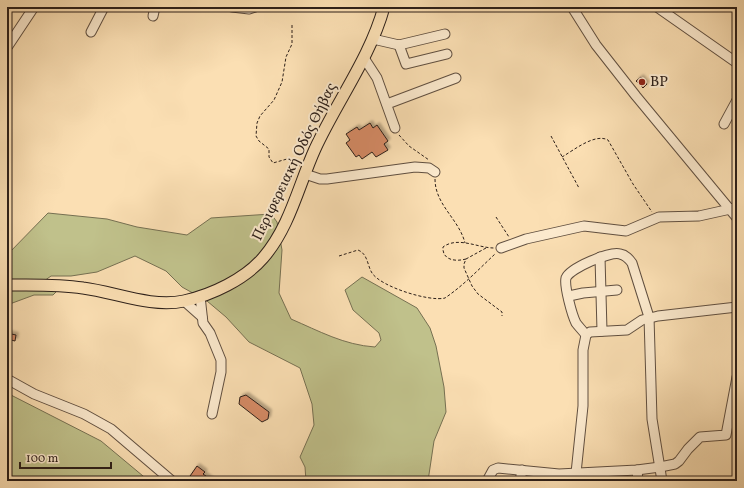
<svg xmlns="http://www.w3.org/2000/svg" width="744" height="488" font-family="Vollkorn,serif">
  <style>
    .green { fill: #c0c18b; stroke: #767052 }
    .building { fill: #d68b66; stroke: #2c1f19; filter: url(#shadow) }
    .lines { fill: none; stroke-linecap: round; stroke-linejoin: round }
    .minor-casing { stroke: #604f40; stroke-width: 11 }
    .major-casing { stroke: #2c1f19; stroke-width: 13 }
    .path { stroke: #2c1f19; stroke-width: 1; stroke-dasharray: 3 2; stroke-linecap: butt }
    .minor { stroke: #fceace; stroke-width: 9 }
    .major { stroke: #fbdfb3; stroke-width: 11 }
    .poi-dot { fill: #8f2418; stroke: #fceace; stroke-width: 1.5 }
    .labels { text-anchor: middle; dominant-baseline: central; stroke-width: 4; stroke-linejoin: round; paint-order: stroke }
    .poi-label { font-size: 15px; fill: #2c1f19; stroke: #fceace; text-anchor: start }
    .street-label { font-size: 15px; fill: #2c1f19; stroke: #fceace }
  </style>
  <defs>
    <filter id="shadow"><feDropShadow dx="2.5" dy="-2.5" stdDeviation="1" flood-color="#0004"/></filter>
  </defs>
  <rect width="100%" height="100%" fill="#fbdfb3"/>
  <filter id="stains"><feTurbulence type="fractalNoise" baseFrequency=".005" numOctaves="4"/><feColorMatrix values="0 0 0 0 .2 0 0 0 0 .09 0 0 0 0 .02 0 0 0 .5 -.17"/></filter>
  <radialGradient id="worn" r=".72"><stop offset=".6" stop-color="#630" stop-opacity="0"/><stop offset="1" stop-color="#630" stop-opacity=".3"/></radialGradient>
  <g class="green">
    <path d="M 48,213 L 107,219 L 137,227 L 187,235 L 211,218 L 271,214 L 277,222 L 282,250 L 279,293 L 291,319 C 319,331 344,345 375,347 L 381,340 L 379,333 L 353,310 L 345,290 L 362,277 L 417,308 L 430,328 L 436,346 L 444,387 L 446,412 L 434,441 L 428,481 L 306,481 L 305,467 L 300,457 L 314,425 L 312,404 L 300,368 L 249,342 L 226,317 L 207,301 L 182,287 L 166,271 L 135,256 L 97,272 L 71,276 L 51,276 L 44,281 L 7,282 L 7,255 Z"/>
    <path d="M 25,289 L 57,291 L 53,295 L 34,295 L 7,305 L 7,290 Z"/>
    <path d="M 7,393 L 101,441 L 149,481 L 7,481 Z"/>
  </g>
  <g class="building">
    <path d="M 641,77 L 647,84 L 643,88 L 636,81 Z"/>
    <path d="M 370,123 L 373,128 L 377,125 L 388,141 L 384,144 L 388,150 L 376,157 L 372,152 L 362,159 L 359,155 L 356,157 L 346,143 L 350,140 L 346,134 L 357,127 L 359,130 Z"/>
    <path d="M 7,333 L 16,335 L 15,341 L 7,339 Z"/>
    <path d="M 246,395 L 269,412 L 268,419 L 262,422 L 239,404 L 240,397 Z"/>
    <path d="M 197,466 L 205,472 L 203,474 L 213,481 L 192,481 L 188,479 Z"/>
  </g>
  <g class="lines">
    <g class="minor-casing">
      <g id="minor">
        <path d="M 232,7 L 249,9 L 255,7"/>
        <path d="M 572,7 L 596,45 L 636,96 L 737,218"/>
        <path d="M 657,7 L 737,63"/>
        <path d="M 153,16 L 155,7"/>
        <path d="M 91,32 L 104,7"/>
        <path d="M 373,39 L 399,45 L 445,34"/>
        <path d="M 399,45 L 406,64 L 447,54"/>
        <path d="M 8,46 L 34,7"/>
        <path d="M 364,58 L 377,78 L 395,128"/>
        <path d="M 387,104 L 456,78"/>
        <path d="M 724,124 L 737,100"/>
        <path d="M 305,174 L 320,179 L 327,179 L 415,167 L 429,168 L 435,172"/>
        <path d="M 501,248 L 526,239 L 584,226 L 626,231 L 659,217 L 699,216 L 735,208"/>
        <path d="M 600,257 L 602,331"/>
        <path d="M 200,296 L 203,323 L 210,333 L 221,360 L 221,372 L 212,414"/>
        <path d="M 569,296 L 583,293 L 617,290"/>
        <path d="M 184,301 L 202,317"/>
        <path d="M 586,335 C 583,331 579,327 576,323 C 572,315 564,286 566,278 C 570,268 610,251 620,254 C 626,255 629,259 632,263 L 649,317 L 652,419 L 662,481"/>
        <path d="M 7,379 L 34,394 L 84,414 L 111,429 L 172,481"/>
        <path d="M 637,470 L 638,481"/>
        <path d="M 576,473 L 583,406 L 583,350 L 586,335 L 590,332 L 627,330 L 642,320 L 658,316 L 737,307"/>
        <path d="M 487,481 L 493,470 L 498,468 L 559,474 L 637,470 L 660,467 L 675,464 L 679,461 L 688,449 L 700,437 L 726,435 L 737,377"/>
        <path d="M 520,481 L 522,470"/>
      </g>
    </g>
    <g class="major-casing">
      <path id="major" d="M 7,285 C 32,285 58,284 83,288 C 115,292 151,308 184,301 C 212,295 245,279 263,258 C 290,227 299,184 315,149 C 337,101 370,58 384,7"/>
    </g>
    <g class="path">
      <path d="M 292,25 L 292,44 L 286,57 L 282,82 L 274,100 L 260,116 L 257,123 L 256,136 L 259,141 L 269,149 L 269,157 L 273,163 L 287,159 L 300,166"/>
      <path d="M 7,55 L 7,67"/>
      <path d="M 399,135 L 409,146 L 429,160"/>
      <path d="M 551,136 L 579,188"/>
      <path d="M 562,157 C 574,150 595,133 608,140 L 633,184 L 652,212"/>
      <path d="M 435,179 C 435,205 459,219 465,243"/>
      <path d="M 496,217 L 509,237"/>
      <path d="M 486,248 L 466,259 L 464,264 L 464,268 L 472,286 L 478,294 L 502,312 L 502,316"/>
      <path d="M 339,256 L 358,250 C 368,254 367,265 372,273 C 381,287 430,302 445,298 C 464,285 479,269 495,254"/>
      <path d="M 466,259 C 455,262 442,260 443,247 C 458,236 478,248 494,248"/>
    </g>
    <use href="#minor" class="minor"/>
    <use href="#major" class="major"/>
  </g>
  <circle class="poi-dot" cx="642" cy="82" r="4"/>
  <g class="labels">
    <g class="poi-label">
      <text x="650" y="82">BP</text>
    </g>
    <g class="street-label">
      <text transform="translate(295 162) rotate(-64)">Περιφερειακή Οδός Θήβας</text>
    </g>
  </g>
  <rect width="744" height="488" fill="none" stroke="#fbdfb3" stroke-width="24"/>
  <rect x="8" y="8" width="728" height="472" fill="none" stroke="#2c1f19" stroke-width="2"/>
  <rect x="12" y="12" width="720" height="464" fill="none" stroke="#2c1f19"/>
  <path d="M20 462v6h91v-6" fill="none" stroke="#2c1f19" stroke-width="2"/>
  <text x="26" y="462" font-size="12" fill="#2c1f19" stroke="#fceace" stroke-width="3" paint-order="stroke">100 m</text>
  <rect width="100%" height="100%" filter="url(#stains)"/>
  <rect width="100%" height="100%" fill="url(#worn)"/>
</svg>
